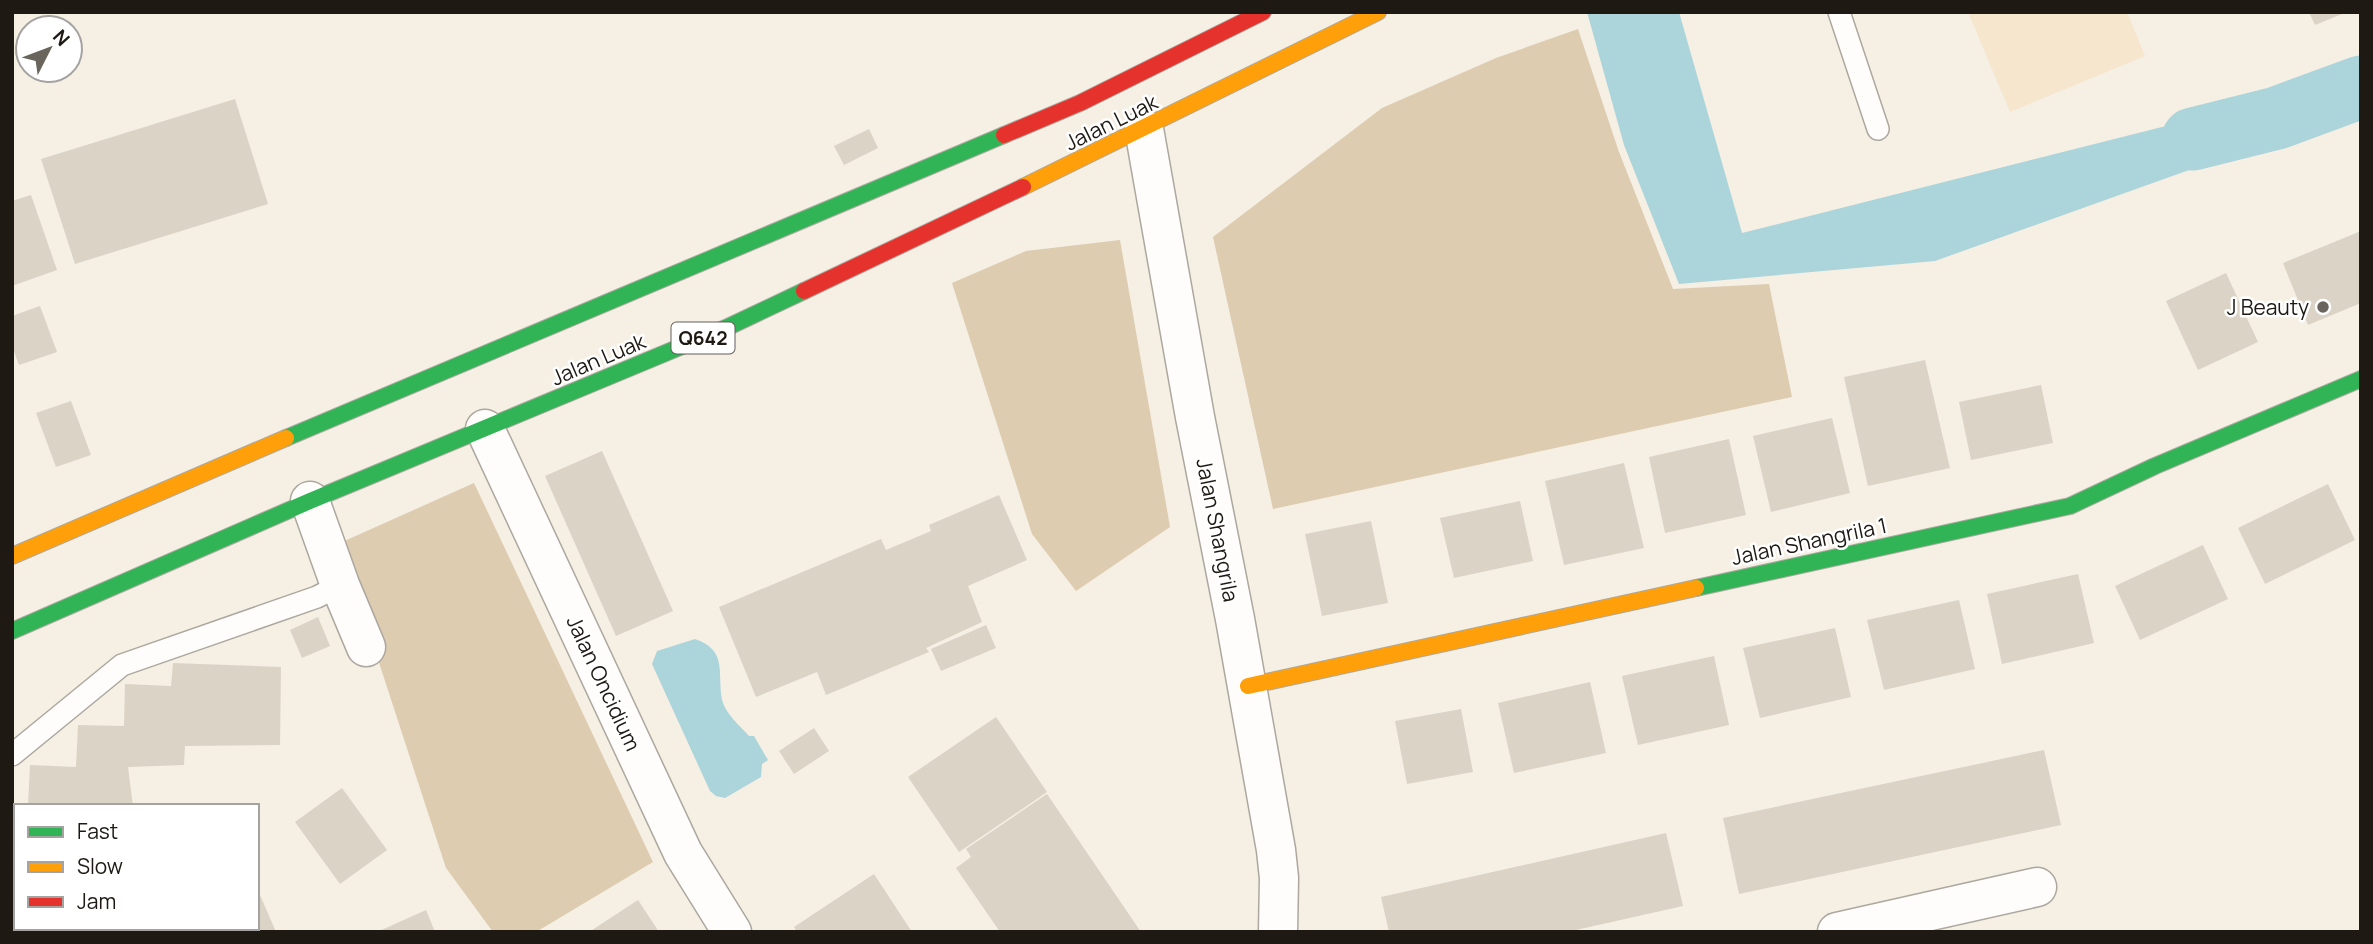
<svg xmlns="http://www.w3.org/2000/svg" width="2373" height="944" font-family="Manrope,sans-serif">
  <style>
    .green { fill: #f5e6cd }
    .forest { fill: #ddccb0 }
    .water { fill: #acd4db }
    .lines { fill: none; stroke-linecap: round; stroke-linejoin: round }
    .river { stroke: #acd4db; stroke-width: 63 }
    .building { fill: #dbd3c6 }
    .lane-casing { stroke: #aca89f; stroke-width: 24 }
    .street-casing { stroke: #aca89f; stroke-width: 41 }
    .fast-casing { stroke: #aca89f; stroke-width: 18 }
    .slow-casing { stroke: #aca89f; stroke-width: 18 }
    .jam-casing { stroke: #aca89f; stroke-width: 18 }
    .lane { stroke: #fefdfb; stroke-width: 21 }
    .street { stroke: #fefdfb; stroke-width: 38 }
    .fast { stroke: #30b455; stroke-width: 16 }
    .slow { stroke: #ff9f0a; stroke-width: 16 }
    .jam { stroke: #e5322d; stroke-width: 16 }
    .poi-dot { fill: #69655c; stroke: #fff; stroke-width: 2.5 }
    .labels { text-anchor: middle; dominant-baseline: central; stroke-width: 5; stroke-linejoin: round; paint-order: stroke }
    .shield { fill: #fff; stroke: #625f5a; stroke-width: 2 }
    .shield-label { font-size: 19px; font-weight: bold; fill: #1e1a13 }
    .street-label { font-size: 21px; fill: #1e1a13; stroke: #fff }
    .poi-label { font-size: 21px; fill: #1e1a13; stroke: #fff; text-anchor: end }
  </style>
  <rect width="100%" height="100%" fill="#f5efe4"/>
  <path class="green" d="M 1968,12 L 2127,12 L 2145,56 L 2010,112 Z"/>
  <g class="forest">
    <path d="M 1578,29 L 1619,152 L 1673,289 L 1769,284 L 1792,397 L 1273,509 L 1213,237 L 1382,108 L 1496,58 Z"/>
    <path d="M 1120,240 L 1170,527 L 1076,591 L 1032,534 L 952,283 L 1026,251 Z"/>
    <path d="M 474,483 L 653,862 L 536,932 L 493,932 L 446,868 L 340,543 Z"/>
  </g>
  <g class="water">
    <path d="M 1587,12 L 1679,12 L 1742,233 L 2170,125 L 2235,116 L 2277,118 L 2231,155 L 1935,261 L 1679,284 L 1624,145 Z"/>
    <path d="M 695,639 C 728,650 717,673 722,700 C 725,713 740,726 749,736 L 754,736 L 768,760 L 762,764 L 761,777 L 725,798 L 716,796 L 710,791 L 652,664 L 657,651 Z"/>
  </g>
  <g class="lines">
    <path class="river" d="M 2193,139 L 2277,118 L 2361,87"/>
  </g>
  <g class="building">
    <path d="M 2309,12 L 2347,12 L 2315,25 Z"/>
    <path d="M 235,99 L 268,204 L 75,264 L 41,159 Z"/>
    <path d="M 869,129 L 878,148 L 844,165 L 834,146 Z"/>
    <path d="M 31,195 L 57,270 L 12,286 L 12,201 Z"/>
    <path d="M 2361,231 L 2361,303 L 2308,325 L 2283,263 Z"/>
    <path d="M 2226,273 L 2258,342 L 2198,370 L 2166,301 Z"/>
    <path d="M 40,306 L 57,352 L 19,365 L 12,346 L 12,316 Z"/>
    <path d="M 1925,360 L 1950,468 L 1868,486 L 1844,377 Z"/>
    <path d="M 2041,385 L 2053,443 L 1971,460 L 1959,402 Z"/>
    <path d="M 71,401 L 91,455 L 56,467 L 36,413 Z"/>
    <path d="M 1832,418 L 1850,493 L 1771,512 L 1753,436 Z"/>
    <path d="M 1729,439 L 1746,515 L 1665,533 L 1649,457 Z"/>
    <path d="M 602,451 L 673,611 L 616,636 L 545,476 Z"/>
    <path d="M 1624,463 L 1644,548 L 1564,565 L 1545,481 Z"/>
    <path d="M 2328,484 L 2355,540 L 2265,584 L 2238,528 Z"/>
    <path d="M 999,495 L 1027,560 L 968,586 L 982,622 L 926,648 L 929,652 L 826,695 L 817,672 L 756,697 L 719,607 L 881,539 L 886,550 L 931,531 L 929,525 Z"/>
    <path d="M 1520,501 L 1533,561 L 1454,578 L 1440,518 Z"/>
    <path d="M 1371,521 L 1388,603 L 1322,616 L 1305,534 Z"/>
    <path d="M 2203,545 L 2228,599 L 2140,640 L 2115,586 Z"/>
    <path d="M 2078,574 L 2094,643 L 2002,664 L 1987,594 Z"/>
    <path d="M 1959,600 L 1975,669 L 1884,690 L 1867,620 Z"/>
    <path d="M 318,617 L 330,646 L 302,658 L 290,630 Z"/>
    <path d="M 986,625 L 996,648 L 941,671 L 931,649 Z"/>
    <path d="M 1835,628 L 1851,697 L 1760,718 L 1743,648 Z"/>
    <path d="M 1714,656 L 1729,725 L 1638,745 L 1622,676 Z"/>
    <path d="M 173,663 L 281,667 L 280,745 L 185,746 L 184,765 L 128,767 L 133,806 L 80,803 L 80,806 L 28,806 L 30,765 L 76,767 L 78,725 L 124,726 L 125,684 L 171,686 Z"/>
    <path d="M 1590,682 L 1606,753 L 1514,773 L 1498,703 Z"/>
    <path d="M 1461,709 L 1473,772 L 1407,784 L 1395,721 Z"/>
    <path d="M 996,717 L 1047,792 L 959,852 L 908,777 Z"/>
    <path d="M 814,728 L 829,751 L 794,774 L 779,751 Z"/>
    <path d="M 2044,750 L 2061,825 L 1739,894 L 1723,818 Z"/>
    <path d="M 342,788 L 387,850 L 340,884 L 295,822 Z"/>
    <path d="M 1047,794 L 1141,932 L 1000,932 L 956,868 L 971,857 L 966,849 Z"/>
    <path d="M 12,808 L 16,809 L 16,887 L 12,887 Z"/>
    <path d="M 1666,833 L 1683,906 L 1567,932 L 1389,932 L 1381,897 Z"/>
    <path d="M 874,874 L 912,932 L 797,932 L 794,927 Z"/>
    <path d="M 257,888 L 276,932 L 226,932 L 224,928 L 257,928 Z"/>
    <path d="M 638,900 L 659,932 L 589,932 Z"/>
    <path d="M 426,910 L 435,932 L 377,932 Z"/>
    <path d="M 128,928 L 212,928 L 214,932 L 130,932 Z"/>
  </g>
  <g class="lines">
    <g class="lane-casing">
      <g id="lane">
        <path d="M 1839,12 L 1878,129"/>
        <path d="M 12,755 L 122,665 L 317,597 L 340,585"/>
      </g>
    </g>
    <g class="street-casing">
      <g id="street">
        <path d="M 1144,129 L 1195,417 L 1235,619 L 1276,850 L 1279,878 L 1278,932"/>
        <path d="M 485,429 L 683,853 L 732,932"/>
        <path d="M 310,501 L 340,585 L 366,647"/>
        <path d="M 1837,932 L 2037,887"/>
      </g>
    </g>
    <g class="fast-casing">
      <g id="fast">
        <path d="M 286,438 L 1004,135"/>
        <path d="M 1696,588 L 2070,506 L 2155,466 L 2361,379"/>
        <path d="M 12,631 L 310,501 L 728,327 L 804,291"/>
      </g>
    </g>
    <g class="slow-casing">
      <g id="slow">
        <path d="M 1023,187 L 1378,12"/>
        <path d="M 12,556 L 286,438"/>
        <path d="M 1248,686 L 1696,588"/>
      </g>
    </g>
    <g class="jam-casing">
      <g id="jam">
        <path d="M 1004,135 L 1080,103 L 1263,12"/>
        <path d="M 804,291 L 1023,187"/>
      </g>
    </g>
    <use href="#lane" class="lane"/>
    <use href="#street" class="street"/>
    <use href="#fast" class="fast"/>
    <use href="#slow" class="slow"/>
    <use href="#jam" class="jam"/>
  </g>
  <circle class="poi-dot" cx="2323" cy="307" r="7"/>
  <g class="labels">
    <rect class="shield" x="671.5" y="322.5" width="63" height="31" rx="5"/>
    <g class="shield-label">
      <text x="703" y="338">Q642</text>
    </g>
    <g class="street-label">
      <text transform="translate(1111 122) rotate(-26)">Jalan Luak</text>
      <text transform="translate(598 359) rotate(-23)">Jalan Luak</text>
      <text transform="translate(1218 530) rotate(79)">Jalan Shangrila</text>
      <text transform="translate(1809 541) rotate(-12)">Jalan Shangrila 1</text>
      <text transform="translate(604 683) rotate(65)">Jalan Oncidium</text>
    </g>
    <g class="poi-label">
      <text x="2309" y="307">J Beauty</text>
    </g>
  </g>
  <rect width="2373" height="944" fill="none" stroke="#1e1a13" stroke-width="28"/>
  <rect x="14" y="804" width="245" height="126" fill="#ffffff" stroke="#a5a3a1" stroke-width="2"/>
  <rect x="28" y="827" width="35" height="10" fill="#30b455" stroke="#a5a3a1" stroke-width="2"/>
  <text x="77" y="839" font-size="21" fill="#1e1a13">Fast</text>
  <rect x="28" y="862" width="35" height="10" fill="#ff9f0a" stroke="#a5a3a1" stroke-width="2"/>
  <text x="77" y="874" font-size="21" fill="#1e1a13">Slow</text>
  <rect x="28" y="897" width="35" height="10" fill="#e5322d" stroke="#a5a3a1" stroke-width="2"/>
  <text x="77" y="909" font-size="21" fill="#1e1a13">Jam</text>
  <g transform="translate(49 49) rotate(48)"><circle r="33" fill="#ffffff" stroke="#a5a3a1" stroke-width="2"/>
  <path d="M0-5L12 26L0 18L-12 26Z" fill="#69655c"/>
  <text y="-10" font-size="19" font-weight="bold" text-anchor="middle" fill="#1e1a13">N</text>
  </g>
</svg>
